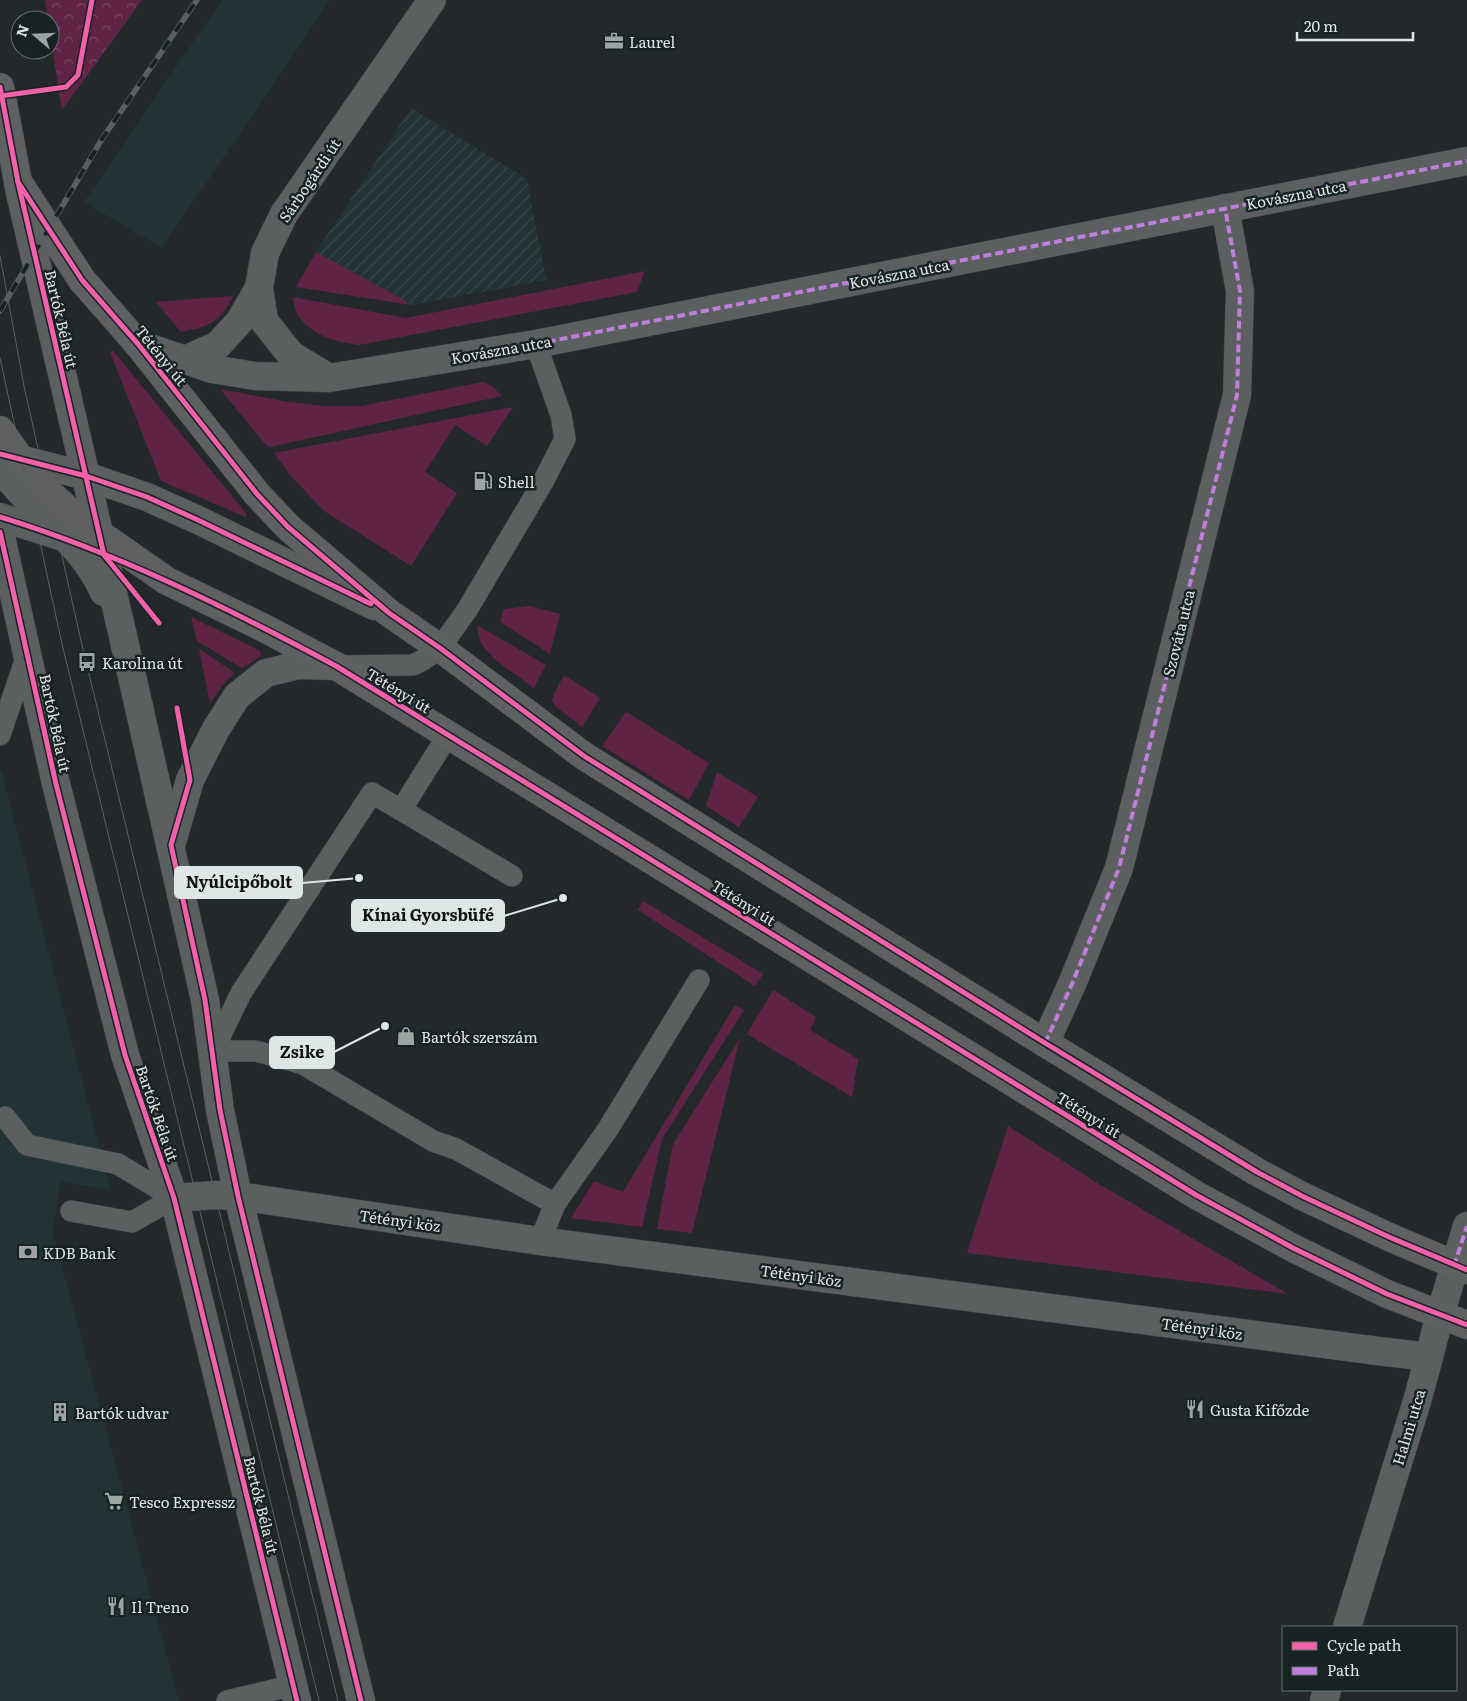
<svg xmlns="http://www.w3.org/2000/svg" width="1467" height="1701" font-family="Literata,serif">
  <style>
    .built { fill: #213335 }
    .industrial { fill: url(#industrial-furrows) }
    .grass { fill: #5f2445 }
    .park { fill: url(#park-crowns) }
    .lines { fill: none; stroke-linecap: round; stroke-linejoin: round }
    .service-casing { stroke: #424647; stroke-width: 22 }
    .minor-casing { stroke: #424647; stroke-width: 29 }
    .tertiary-casing { stroke: #424647; stroke-width: 29 }
    .secondary-casing { stroke: #424647; stroke-width: 29 }
    .service { stroke: #5b5f60; stroke-width: 21 }
    .minor { stroke: #5b5f60; stroke-width: 28 }
    .tertiary { stroke: #5b5f60; stroke-width: 28 }
    .secondary { stroke: #5e6061; stroke-width: 28 }
    .tram { stroke: #5b5f60; stroke-width: 1 }
    .rail-casing { stroke: #5b5f60; stroke-width: 5.5 }
    .rail { stroke: #172223; stroke-width: 4; stroke-dasharray: 11; stroke-linecap: butt }
    .quiet { stroke: #c07fdc; stroke-width: 4; stroke-dasharray: 8 4; stroke-linecap: butt }
    .cycleway-casing { stroke: #172223; stroke-width: 8 }
    .cycleway { stroke: #f560ab; stroke-width: 5 }
    .labels { text-anchor: middle; dominant-baseline: central; stroke-width: 5; stroke-linejoin: round; paint-order: stroke }
    .poi-label { font-size: 15px; fill: #dfe6e6; stroke: #172223; text-anchor: start }
    .street-label { font-size: 15px; fill: #dfe6e6; stroke: #172223 }
    .leader { fill: none; stroke: #dfe6e6; stroke-width: 2 }
    .callout-dot { fill: #dfe6e6; stroke: #172223; stroke-width: 2 }
    .callout { fill: #dfe6e6; stroke: #dfe6e6; stroke-width: 2 }
    .callout-label { font-size: 16px; text-anchor: middle; font-weight: bold; fill: #111 }
  </style>
  <defs>
    <pattern id="industrial-furrows" width="10" height="10" patternUnits="userSpaceOnUse" patternTransform="scale(1.25)"><rect width="10" height="10" fill="#213335"/><path d="M-1 1l2-2M0 10L10 0M9 11l2-2" fill="none" stroke="#364748"/></pattern>
    <pattern id="park-crowns" width="20" height="18" patternUnits="userSpaceOnUse" patternTransform="scale(1.25)"><rect width="20" height="18" fill="#5f2445"/><path d="M2 6a3 3 0 1 1 6 0M12 15a3 3 0 1 1 6 0" fill="none" stroke="#764460"/></pattern>
  </defs>
  <rect width="100%" height="100%" fill="#23292a"/>
  <g class="built">
    <path d="M 222,0 L 330,0 L 162,248 L 84,202 Z"/>
    <path d="M 0,769 L 2,773 L 110,1189 L 60,1182 L 53,1233 L 179,1701 L 0,1701 Z"/>
  </g>
  <path class="industrial" d="M 411,108 L 527,179 L 546,280 L 411,305 L 316,252 Z"/>
  <g class="grass">
    <path d="M 316,252 L 404,300 L 411,305 L 296,287 Z"/>
    <path d="M 645,271 L 637,292 L 359,345 C 337,342 315,337 300,318 C 296,313 294,303 292,297 L 406,318 Z"/>
    <path d="M 233,296 C 220,322 209,327 181,332 L 156,302 Z"/>
    <path d="M 113,351 L 246,513 L 246,517 L 161,481 L 110,352 Z"/>
    <path d="M 483,382 L 493,387 L 502,396 L 270,447 L 265,444 L 220,389 L 289,402 L 323,406 L 361,406 Z"/>
    <path d="M 513,407 L 487,446 L 455,425 L 425,472 L 457,493 L 411,566 L 324,511 L 292,477 L 274,453 Z"/>
    <path d="M 529,606 L 560,614 L 550,654 L 500,622 L 504,609 Z"/>
    <path d="M 191,617 L 260,651 L 261,656 L 242,668 L 197,641 Z"/>
    <path d="M 477,625 L 546,665 L 534,688 C 519,676 495,663 484,647 C 479,641 478,632 477,625 Z"/>
    <path d="M 199,649 L 235,673 L 225,682 L 210,703 Z"/>
    <path d="M 564,675 L 600,698 L 582,727 L 556,707 L 552,701 L 554,694 Z"/>
    <path d="M 626,712 L 709,763 L 689,800 L 602,746 Z"/>
    <path d="M 717,772 L 758,797 L 739,827 L 706,806 Z"/>
    <path d="M 643,901 L 763,974 L 755,986 L 638,910 Z"/>
    <path d="M 773,990 L 816,1017 L 810,1030 L 858,1059 L 852,1097 L 747,1034 Z"/>
    <path d="M 735,1005 L 744,1010 L 662,1139 L 642,1227 L 571,1218 L 594,1181 L 623,1192 Z"/>
    <path d="M 740,1038 L 692,1233 L 657,1229 L 673,1144 Z"/>
    <path d="M 1008,1126 L 1099,1184 L 1288,1294 L 967,1253 Z"/>
  </g>
  <path class="park" d="M 45,0 L 142,0 L 62,110 L 50,34 L 50,20 L 48,20 Z"/>
  <g class="lines">
    <g class="service-casing">
      <g id="service">
        <path d="M 336,666 L 413,665 L 423,660 L 440,648 L 467,610 L 543,482 L 565,439 L 561,415 L 536,344"/>
        <path d="M 0,735 L 28,652"/>
        <path d="M 448,735 L 401,810 L 512,876"/>
        <path d="M 401,810 L 372,793 L 241,993 L 213,1051 L 256,1051 L 303,1064 L 433,1141 L 456,1149 L 555,1204"/>
        <path d="M 5,1117 L 27,1145 L 118,1164 L 174,1198 L 132,1222 L 71,1211"/>
        <path d="M 540,1241 L 555,1204 L 608,1129 L 699,980"/>
        <path d="M 227,1701 L 294,1685"/>
      </g>
    </g>
    <g class="minor-casing">
      <g id="minor">
        <path d="M 259,288 L 264,321 L 291,355 L 329,378 L 536,344 L 1467,161"/>
        <path d="M 138,344 L 212,369 L 255,376 L 327,378"/>
        <path d="M 185,360 L 218,345 L 240,321 L 259,288 L 265,253 L 284,214 L 432,0"/>
        <path d="M 1045,1043 L 1072,984 L 1119,868 L 1237,395 L 1240,291 L 1225,208"/>
        <path d="M 174,1198 L 215,1195 L 238,1196 L 540,1241 L 1378,1351 L 1429,1357"/>
        <path d="M 1347,1627 L 1418,1398 L 1440,1315 L 1467,1226"/>
        <path d="M 1324,1701 L 1327,1690"/>
      </g>
    </g>
    <g class="tertiary-casing">
      <g id="tertiary">
        <path d="M 18,184 L 122,632 L 205,1000 L 220,1110 L 238,1196 L 361,1701"/>
        <path d="M 8,456 L 86,476 L 147,497 L 198,520 L 374,606"/>
        <path d="M 0,469 C 10,480 20,492 31,503 C 59,531 88,556 104,592"/>
        <path d="M 0,517 L 60,536"/>
        <path d="M 0,532 L 56,784 L 125,1055 L 174,1198 L 297,1701"/>
        <path d="M 172,842 L 190,780 L 216,729 L 237,696 L 266,673 L 299,665 L 336,666"/>
      </g>
    </g>
    <g class="secondary-casing">
      <g id="secondary">
        <path d="M 0,87 L 18,182 L 82,280 L 138,344 L 257,494 L 288,527 L 389,613 L 440,648 L 584,756 L 1045,1043 L 1257,1172 L 1302,1196 L 1389,1237 L 1467,1270"/>
        <path d="M 0,430 L 21,460 L 47,491 L 78,519 L 167,581 L 262,627 L 336,666 L 1196,1195 L 1293,1248 L 1387,1294 L 1467,1325"/>
      </g>
    </g>
    <use href="#service" class="service"/>
    <use href="#minor" class="minor"/>
    <use href="#tertiary" class="tertiary"/>
    <use href="#secondary" class="secondary"/>
    <g class="tram">
      <path d="M 0,256 L 24,386 L 81,641 L 338,1701"/>
      <path d="M 0,358 L 62,644 L 319,1701"/>
    </g>
    <g class="rail-casing">
      <path id="rail" d="M 0,311 L 102,139 L 197,0"/>
    </g>
    <use href="#rail" class="rail"/>
    <g class="quiet">
      <path d="M 536,344 L 1467,161"/>
      <path d="M 1045,1043 L 1072,984 L 1119,868 L 1237,395 L 1240,291 L 1225,208"/>
      <path d="M 1454,1266 L 1467,1226"/>
    </g>
    <g class="cycleway-casing">
      <g id="cycleway">
        <path d="M 0,87 L 18,182 L 104,555 L 159,623"/>
        <path d="M 0,96 L 66,87 L 78,75 L 92,0"/>
        <path d="M 18,182 L 82,280 L 138,344 L 257,494 L 288,527 L 389,613 L 440,648 L 584,756 L 1045,1043 L 1257,1172 L 1302,1196 L 1389,1237 L 1467,1270"/>
        <path d="M 0,454 L 86,476 L 147,497 L 198,520 L 371,604"/>
        <path d="M 0,517 C 117,553 228,608 336,666 L 1196,1195 L 1293,1248 L 1387,1294 L 1467,1325"/>
        <path d="M 0,532 L 56,784 L 125,1055 L 174,1198 L 297,1701"/>
        <path d="M 177,708 L 190,780 L 171,845 L 205,1000 L 220,1110 L 238,1196 L 361,1701"/>
      </g>
    </g>
    <use href="#cycleway" class="cycleway"/>
  </g>
  <defs>
    <g id="office-bare" transform="scale(1.5)"><path d="M-6-3h4V-5.5h4V-3h4V5H-6ZM-1-4.5V-3h2v-1.5ZM-6 0V1H6V0Z" fill="#9da4a4" stroke="#172223" stroke-width="2.5" paint-order="stroke"/></g>
    <g id="fuel-bare" transform="scale(1.5)"><path d="M-5.5-6h7V0h2V4h1.3V-2.5L3-4.5l.8-.8L6-3V5H2.5V1h-1V6h-7ZM-4.2-4.7v3.2H.2V-4.7Z" fill="#9da4a4" stroke="#172223" stroke-width="2.5" paint-order="stroke"/></g>
    <g id="bus-bare" transform="scale(1.5)"><path d="M-5-6H5V4H4V6H2V4H-2V6H-4V4H-5ZM-3.5-4V0h7V-4ZM-3.5 1.2v1.5H-2V1.2ZM2 1.2v1.5H3.5V1.2Z" fill="#9da4a4" stroke="#172223" stroke-width="2.5" paint-order="stroke"/></g>
    <g id="shop-bare" transform="scale(1.5)"><path d="M-5-2.5h2.3a2.7 3.5 0 0 1 5.4 0H5L5.5 6h-11ZM-1.5-2.5h3a1.5 2.3 0 0 0-3 0Z" fill="#9da4a4" stroke="#172223" stroke-width="2.5" paint-order="stroke"/></g>
    <g id="bank-bare" transform="scale(1.5)"><path d="M-6-4H6V4H-6ZM0-2.3a2.3 2.3 0 1 0 0 4.6a2.3 2.3 0 1 0 0-4.6Z" fill="#9da4a4" stroke="#172223" stroke-width="2.5" paint-order="stroke"/></g>
    <g id="restaurant-bare" transform="scale(1.5)"><path d="M-5-6h1v4h1v-4h1v4h1v-4h1v5L-1.5 .5V6h-2V.5L-5-1ZM5-6V6H3V1.5H1.5Q1.5-4 5-6Z" fill="#9da4a4" stroke="#172223" stroke-width="2.5" paint-order="stroke"/></g>
    <g id="building-bare" transform="scale(1.5)"><path d="M-4-6H4V6H1V3H-1V6H-4ZM-2.5-4.3h1.7v1.8h-1.7ZM.8-4.3h1.7v1.8H.8ZM-2.5-1h1.7V.8h-1.7ZM.8-1h1.7V.8H.8Z" fill="#9da4a4" stroke="#172223" stroke-width="2.5" paint-order="stroke"/></g>
    <g id="supermarket-bare" transform="scale(1.5)"><path d="M-6-5.5h2.5l.6 2H6L4.5 2H-2.5L-4.4-4H-6ZM-1.5 3.2a1.3 1.3 0 1 0 .1 0ZM3 3.2a1.3 1.3 0 1 0 .1 0Z" fill="#9da4a4" stroke="#172223" stroke-width="2.5" paint-order="stroke"/></g>
  </defs>
  <g fill-rule="evenodd">
    <use href="#office-bare" x="614" y="41"/>
    <use href="#fuel-bare" x="483" y="481"/>
    <use href="#bus-bare" x="87" y="662"/>
    <use href="#shop-bare" x="406" y="1036"/>
    <use href="#bank-bare" x="28" y="1252"/>
    <use href="#restaurant-bare" x="1195" y="1409"/>
    <use href="#building-bare" x="60" y="1412"/>
    <use href="#supermarket-bare" x="114" y="1501"/>
    <use href="#restaurant-bare" x="116" y="1606"/>
  </g>
  <g class="labels">
    <g class="poi-label">
      <text x="629" y="41">Laurel</text>
      <text x="498" y="481">Shell</text>
      <text x="102" y="662">Karolina út</text>
      <text x="421" y="1036">Bartók szerszám</text>
      <text x="43" y="1252">KDB Bank</text>
      <text x="1210" y="1409">Gusta Kifőzde</text>
      <text x="75" y="1412">Bartók udvar</text>
      <text x="129" y="1501">Tesco Expressz</text>
      <text x="131" y="1606">Il Treno</text>
    </g>
    <g class="street-label">
      <text transform="translate(309 180) rotate(-56)">Sárbogárdi út</text>
      <text transform="translate(1296 194) rotate(-11)">Kovászna utca</text>
      <text transform="translate(899 273) rotate(-11)">Kovászna utca</text>
      <text transform="translate(62 319) rotate(77)">Bartók Béla út</text>
      <text transform="translate(501 349) rotate(-10)">Kovászna utca</text>
      <text transform="translate(162 355) rotate(51)">Tétényi út</text>
      <text transform="translate(1178 633) rotate(-76)">Szováta utca</text>
      <text transform="translate(399 690) rotate(31)">Tétényi út</text>
      <text transform="translate(56 723) rotate(78)">Bartók Béla út</text>
      <text transform="translate(744 902) rotate(32)">Tétényi út</text>
      <text transform="translate(158 1113) rotate(71)">Bartók Béla út</text>
      <text transform="translate(1089 1114) rotate(32)">Tétényi út</text>
      <text transform="translate(400 1220) rotate(8)">Tétényi köz</text>
      <text transform="translate(801 1275) rotate(8)">Tétényi köz</text>
      <text transform="translate(1202 1328) rotate(8)">Tétényi köz</text>
      <text transform="translate(1408 1427) rotate(-73)">Halmi utca</text>
      <text transform="translate(262 1505) rotate(76)">Bartók Béla út</text>
    </g>
  </g>
  <path class="leader" d="M359 878L302 883M563 898L504 916M385 1026L334 1052"/>
  <g class="callout-dot">
    <circle cx="359" cy="878" r="5"/>
    <circle cx="563" cy="898" r="5"/>
    <circle cx="385" cy="1026" r="5"/>
  </g>
  <g class="callout">
    <rect x="175" y="867" width="127" height="31" rx="5"/>
    <rect x="352" y="900" width="152" height="31" rx="5"/>
    <rect x="270" y="1037" width="64" height="31" rx="5"/>
  </g>
  <g class="callout-label">
    <text x="239" y="888">Nyúlcipőbolt</text>
    <text x="428" y="921">Kínai Gyorsbüfé</text>
    <text x="302" y="1058">Zsike</text>
  </g>
  <rect x="1282" y="1626" width="175" height="65" fill="#172223" stroke="#677071"/>
  <rect x="1292" y="1642" width="25" height="8" fill="#f560ab" stroke="#677071"/>
  <text x="1327" y="1651" font-size="15" fill="#dfe6e6">Cycle path</text>
  <rect x="1292" y="1667" width="25" height="8" fill="#c07fdc" stroke="#677071"/>
  <text x="1327" y="1676" font-size="15" fill="#dfe6e6">Path</text>
  <g transform="translate(35 35) rotate(289)"><circle r="24" fill="#172223" stroke="#677071"/>
  <path d="M0-4L9 19L0 12L-9 19Z" fill="#9da4a4"/>
  <text y="-8" font-size="14" font-weight="bold" text-anchor="middle" fill="#dfe6e6">N</text>
  </g>
  <path d="M1297 32v8h116v-8" fill="none" stroke="#dfe6e6" stroke-width="2.5"/>
  <text x="1304" y="32" font-size="15" fill="#dfe6e6" stroke="#172223" stroke-width="4" paint-order="stroke">20 m</text>
</svg>
